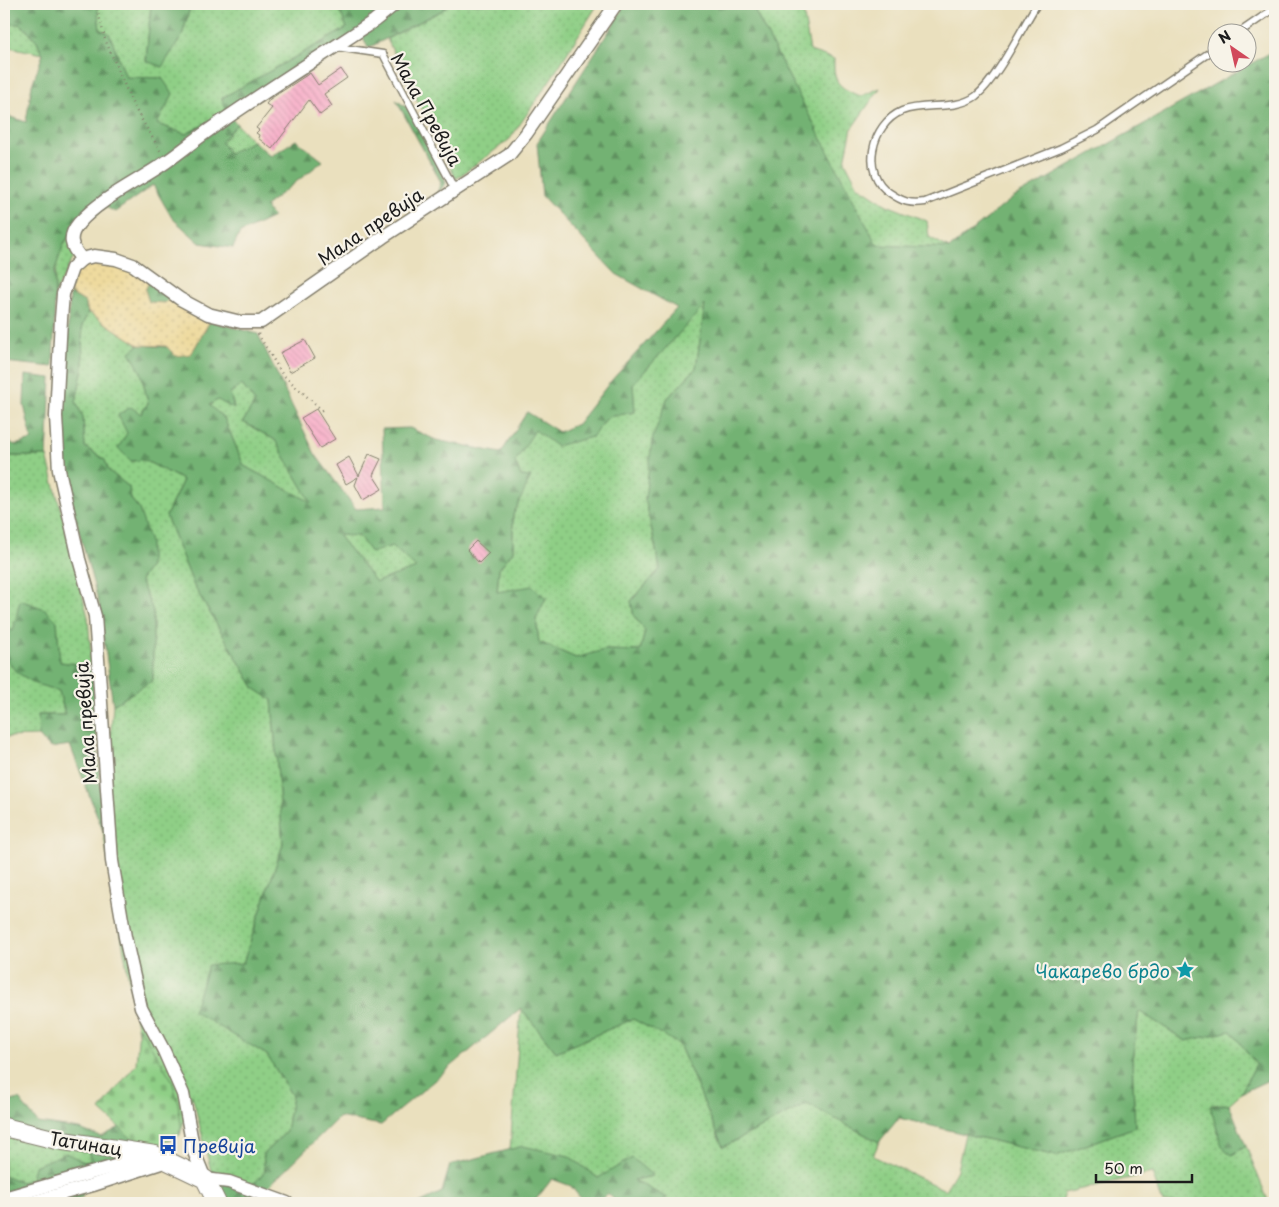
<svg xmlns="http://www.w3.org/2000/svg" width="1279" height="1207" font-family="'Playpen Sans',sans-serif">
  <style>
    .grass { fill: url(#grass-dots); stroke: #567651 }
    .forest { fill: url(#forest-firs); stroke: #486748; fill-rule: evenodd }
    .sand { fill: url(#sand-dots); stroke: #857b5d }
    .cemetery { fill: url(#cemetery-stones); stroke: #567651 }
    .building { fill: url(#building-back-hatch) }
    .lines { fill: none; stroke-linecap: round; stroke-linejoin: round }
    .lane-casing { stroke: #837e6d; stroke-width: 9 }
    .street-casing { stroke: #837e6d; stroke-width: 15 }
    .secondary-casing { stroke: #837e6d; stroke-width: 20 }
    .path { stroke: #837e6d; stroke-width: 2.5; stroke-dasharray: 1 4; stroke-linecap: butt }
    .lane { stroke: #fff; stroke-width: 6 }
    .street { stroke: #fff; stroke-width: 12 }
    .secondary { stroke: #fff; stroke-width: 18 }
    .labels { text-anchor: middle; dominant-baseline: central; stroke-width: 4.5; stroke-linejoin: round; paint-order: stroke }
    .street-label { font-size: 18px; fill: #1c1c1c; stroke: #f7f3e8 }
    .culture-label { font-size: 18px; fill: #0d838f; stroke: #f7f3e8; text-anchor: end }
    .transit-label { font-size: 18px; fill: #164399; stroke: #f7f3e8; text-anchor: start }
  </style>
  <defs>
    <pattern id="grass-dots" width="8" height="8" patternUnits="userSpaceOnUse" patternTransform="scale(1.25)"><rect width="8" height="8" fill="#8fcf86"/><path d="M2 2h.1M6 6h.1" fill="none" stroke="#7bb173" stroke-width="1.8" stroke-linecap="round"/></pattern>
    <pattern id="forest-firs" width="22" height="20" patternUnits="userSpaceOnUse" patternTransform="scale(1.25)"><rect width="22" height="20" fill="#73b273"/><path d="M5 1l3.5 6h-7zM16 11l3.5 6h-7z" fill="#5e905e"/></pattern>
    <pattern id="sand-dots" width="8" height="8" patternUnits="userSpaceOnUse" patternTransform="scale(1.25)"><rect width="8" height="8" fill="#eeda9e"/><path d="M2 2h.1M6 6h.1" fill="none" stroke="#ccba88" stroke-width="1.8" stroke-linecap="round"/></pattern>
    <pattern id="cemetery-stones" width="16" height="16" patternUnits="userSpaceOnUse" patternTransform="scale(1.25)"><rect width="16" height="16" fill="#8fcf86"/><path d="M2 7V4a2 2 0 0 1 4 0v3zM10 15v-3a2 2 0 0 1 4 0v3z" fill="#7bb173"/></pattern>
    <pattern id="building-back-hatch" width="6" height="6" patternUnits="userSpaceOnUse" patternTransform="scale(1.25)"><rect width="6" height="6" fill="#f8a9c6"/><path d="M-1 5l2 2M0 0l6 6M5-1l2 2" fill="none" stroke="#d491aa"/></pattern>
  </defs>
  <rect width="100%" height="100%" fill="#f7f3e8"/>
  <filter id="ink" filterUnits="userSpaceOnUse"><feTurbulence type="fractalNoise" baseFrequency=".02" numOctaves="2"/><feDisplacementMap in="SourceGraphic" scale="10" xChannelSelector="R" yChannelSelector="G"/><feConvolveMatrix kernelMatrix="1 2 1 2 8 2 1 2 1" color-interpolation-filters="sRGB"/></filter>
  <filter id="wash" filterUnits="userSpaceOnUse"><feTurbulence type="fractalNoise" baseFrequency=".0096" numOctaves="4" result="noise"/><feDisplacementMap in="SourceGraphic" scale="20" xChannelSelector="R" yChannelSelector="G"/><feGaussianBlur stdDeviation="1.12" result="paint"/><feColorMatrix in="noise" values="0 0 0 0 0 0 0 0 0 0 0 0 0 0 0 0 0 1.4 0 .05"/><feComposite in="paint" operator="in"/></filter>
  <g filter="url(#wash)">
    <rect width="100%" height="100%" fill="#eae0be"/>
    <g class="grass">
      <path d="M 97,4 L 151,4 L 146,60 L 182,36 L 191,4 L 337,4 L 347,28 L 222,98 L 226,113 L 186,134 L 157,124 L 162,78 L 126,78 L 109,33 L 100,30 Z"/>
      <path d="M 449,4 L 598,4 L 556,71 L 510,139 L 456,179 L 387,39 L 443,10 Z"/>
      <path d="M 751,4 L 802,4 L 810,51 L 834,59 C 833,83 839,88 861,96 L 880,88 L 852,128 L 845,161 L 858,186 L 887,205 L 927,221 L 929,237 L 949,248 L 876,245 Z"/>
      <path d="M 4,24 L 20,24 L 37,41 L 43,54 L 4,46 Z"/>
      <path d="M 237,124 L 253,141 L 229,153 L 221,142 Z"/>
      <path d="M 70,235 L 74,257 L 55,293 C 54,272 57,253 70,235 Z"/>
      <path d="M 705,304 L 696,368 L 667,399 L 645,498 L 660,569 L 631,601 L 634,616 L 645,631 L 640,651 L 604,650 L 576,658 L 539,642 L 536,619 L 546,598 L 497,593 L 499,569 L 513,551 L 513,515 L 530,477 L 521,476 L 514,462 L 535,430 L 592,437 L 608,417 L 635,412 L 633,384 Z"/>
      <path d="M 88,312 L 139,345 L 131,352 L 141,372 L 148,403 L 128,433 L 131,461 L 144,460 L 183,480 L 166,516 L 194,586 L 255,689 L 272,699 L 283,844 L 243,963 L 193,1010 L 267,1055 L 292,1096 L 286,1132 L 263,1154 L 265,1172 L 252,1185 L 211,1171 L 192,1095 L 180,1135 L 170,1092 L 143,1061 L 103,831 L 113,705 L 153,680 L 153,611 L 140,580 L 150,566 L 139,509 L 131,499 L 129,487 L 108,470 L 105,460 L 85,447 L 83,417 L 76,402 L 83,367 L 82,326 Z"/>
      <path d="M 242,385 L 255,402 L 243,422 L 275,440 L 312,503 L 244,466 L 224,418 L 209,406 L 218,399 L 234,408 L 230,393 Z"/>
      <path d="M 4,456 L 47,456 L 88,617 L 92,666 L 60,662 L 57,622 L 13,632 L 4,626 Z"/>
      <path d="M 338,535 L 359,536 L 392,546 L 417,568 L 376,582 Z"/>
      <path d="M 4,656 C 22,678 31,682 59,691 L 65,715 L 38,715 L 39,736 L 4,737 Z"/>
      <path d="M 521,1008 L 556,1052 L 633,1019 L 679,1044 L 723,1147 L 807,1104 L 879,1142 L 873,1156 L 945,1190 L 957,1170 L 965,1134 L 1056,1156 L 1135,1127 L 1132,1060 L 1139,1011 L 1186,1041 L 1231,1030 L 1256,1064 L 1241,1093 L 1229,1104 L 1211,1105 L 1232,1155 L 1246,1146 L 1269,1203 L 1163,1203 L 1152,1173 L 1064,1193 L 1061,1203 L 663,1203 L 661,1201 L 666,1198 L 633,1180 L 652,1176 L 598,1178 L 569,1156 L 510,1149 Z"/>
      <path d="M 4,1135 L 87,1148 L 92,1161 L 84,1162 L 21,1183 L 4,1175 Z"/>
    </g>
    <g class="forest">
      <path d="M 4,4 L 97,4 L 100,30 L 109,33 L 126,77 L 162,78 L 173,94 L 157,124 L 186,134 L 226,113 L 222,98 L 347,28 L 337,4 L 449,4 L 443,10 L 368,48 L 362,35 L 227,114 L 237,124 L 221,142 L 229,153 L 253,141 L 271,156 L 296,140 L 323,161 L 265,206 L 273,217 L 240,233 L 233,248 L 200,243 L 172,218 L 153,185 L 115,212 L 106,207 L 70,235 L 64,243 L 54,273 L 55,293 L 53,367 L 4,362 L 4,115 L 26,122 L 32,85 L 43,54 L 37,41 L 21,24 L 4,24 Z"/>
      <path d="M 151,4 L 191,4 L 182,36 L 162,67 L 146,61 Z"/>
      <path d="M 625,4 L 751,4 L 877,245 L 950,248 L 1013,198 L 1275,50 L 1275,1077 L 1241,1093 L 1256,1064 L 1231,1031 L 1186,1041 L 1139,1011 L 1132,1060 L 1135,1127 L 1056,1156 L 899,1118 L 879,1142 L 807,1104 L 723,1147 L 679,1044 L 633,1019 L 556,1052 L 521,1008 L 381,1125 L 339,1117 L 265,1190 L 300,1196 L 309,1203 L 209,1203 L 211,1171 L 252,1185 L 265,1172 L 263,1154 L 286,1132 L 292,1096 L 267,1055 L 193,1011 L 208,965 L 243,963 L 283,844 L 272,700 L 255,689 L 194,586 L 166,516 L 183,480 L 144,460 L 131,461 L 118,448 L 127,433 L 118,415 L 131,407 L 141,414 L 148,403 L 141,372 L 130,352 L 139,345 L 194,349 L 210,321 L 258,334 L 315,454 L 356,509 L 385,507 L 382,429 L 410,428 L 436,440 L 501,453 L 527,412 L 559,432 L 577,424 L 611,381 L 677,308 L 616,274 L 542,196 L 537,143 L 618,17 ZM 705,305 L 696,368 L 667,399 L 652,440 L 645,498 L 660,569 L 631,601 L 634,616 L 645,631 L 640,651 L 604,650 L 576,658 L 539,642 L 536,619 L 546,598 L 532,586 L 497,592 L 499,569 L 513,551 L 513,515 L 531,477 L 521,476 L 515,462 L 535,430 L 556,446 L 592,437 L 608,417 L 635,412 L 633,384 ZM 242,385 L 255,402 L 243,422 L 275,440 L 311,502 L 244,466 L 224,418 L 209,405 L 218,400 L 234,409 L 230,393 ZM 338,535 L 359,536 L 371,553 L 392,546 L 416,568 L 376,582 Z"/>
      <path d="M 396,100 L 412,111 L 446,182 L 437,195 L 441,182 Z"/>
      <path d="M 149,282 L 172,297 L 165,303 L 149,303 L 145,290 Z"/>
      <path d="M 70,293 L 85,302 L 88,312 L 82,326 L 83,367 L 76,402 L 83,417 L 85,447 L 105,460 L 108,470 L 129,487 L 131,499 L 139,509 L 150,542 L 150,566 L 140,580 L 153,611 L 153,680 L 113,705 L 99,604 L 71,502 L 61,448 Z"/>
      <path d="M 25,375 L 51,378 L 47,456 L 4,456 L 4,439 L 15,445 L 32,440 L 24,405 Z"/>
      <path d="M 20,600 L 45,609 L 57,621 L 60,662 L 92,666 L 103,831 L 70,745 L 50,748 L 39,736 L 38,715 L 65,715 L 59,691 L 36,684 L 16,672 L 4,656 L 4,626 L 13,631 Z"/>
      <path d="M 19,1099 L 38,1123 L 79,1129 L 101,1137 L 120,1127 L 138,1143 L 83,1192 L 82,1197 L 68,1203 L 4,1203 L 4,1175 L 21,1182 L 31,1179 L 34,1166 L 66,1153 L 84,1162 L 91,1161 L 87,1148 L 4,1135 L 4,1103 Z"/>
      <path d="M 1229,1104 L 1246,1146 L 1232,1155 L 1222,1147 L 1210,1106 Z"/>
      <path d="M 523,1146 L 569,1156 L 598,1178 L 632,1158 L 653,1176 L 634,1180 L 667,1198 L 662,1201 L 663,1203 L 617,1203 L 608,1193 L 597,1203 L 584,1203 L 571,1186 L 552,1179 L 534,1202 L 537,1203 L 419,1203 L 442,1192 L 450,1165 Z"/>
    </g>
    <path class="sand" d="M 87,262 L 113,262 L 131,269 L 149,282 L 145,290 L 149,302 L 165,303 L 172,297 L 210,321 L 191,354 L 176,356 L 166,346 L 139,345 L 88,312 L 85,302 L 70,293 L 74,272 Z"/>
    <path class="cemetery" d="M 139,1027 L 172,1080 L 178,1103 L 181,1126 L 179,1131 L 180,1135 L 153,1148 L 138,1144 L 100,1110 L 136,1064 Z"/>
    <g id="blocks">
      <g class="building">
        <path d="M 341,69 L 347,78 L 324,94 L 332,106 L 320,115 L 309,100 L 272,149 L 258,138 L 259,135 L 256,133 L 259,130 L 256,128 L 272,108 L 266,104 L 270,99 L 310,73 L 318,85 Z"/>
        <path d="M 305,340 L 315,358 L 290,372 L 280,353 Z"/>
        <path d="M 316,409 L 335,439 L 320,448 L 301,418 Z"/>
        <path d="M 369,454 L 381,459 L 373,475 L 382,489 L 363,500 L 355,485 L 358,477 L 346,484 L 336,465 L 349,457 L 359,476 Z"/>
        <path d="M 476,541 L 489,553 L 479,563 L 467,550 Z"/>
      </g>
    </g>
  </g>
  <g filter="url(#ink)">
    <use href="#blocks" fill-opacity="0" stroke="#837e6d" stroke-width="1"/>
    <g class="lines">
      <g class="lane-casing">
        <g id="lane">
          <path d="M 1037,4 C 1021,29 998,78 976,96 C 956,111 924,102 902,111 C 871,124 860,174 890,193 C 903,202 910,204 925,202 L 1061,148 L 1097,130 L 1216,48"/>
          <path d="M 1240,32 L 1275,8"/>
          <path d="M 336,47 L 383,54 L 455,190"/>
        </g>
      </g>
      <g class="street-casing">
        <g id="street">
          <path d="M 82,259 C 71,247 67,237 79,223 C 101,198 139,181 166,162 C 182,151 196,139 212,128 C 265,91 320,57 374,21 L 395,4"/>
          <path d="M 4,1198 L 150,1156"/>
          <path d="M 29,1203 L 93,1185 L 167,1161"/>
          <path d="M 287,1203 L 229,1182 L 205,1179 L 194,1152 L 183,1094 L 164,1051 L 141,1008 L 125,937 L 112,861 L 95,616 L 79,559 L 59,470 L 56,416 L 61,319 L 63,294 L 72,268 L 82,259 L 94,256 L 116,259 L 133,265 L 180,299 L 208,314 L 241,322 L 261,322 L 383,237 L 509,155 L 526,134 L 616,4"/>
        </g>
      </g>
      <g class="secondary-casing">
        <path id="secondary" d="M 4,1127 L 57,1140 L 155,1155 L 205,1179 L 217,1203"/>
      </g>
      <g class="path">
        <path d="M 96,4 L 105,39 L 133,105 L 161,152"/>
        <path d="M 258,334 L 282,374 L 324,412"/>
      </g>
      <use href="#lane" class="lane"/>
      <use href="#street" class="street"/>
      <use href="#secondary" class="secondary"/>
    </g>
  </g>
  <defs>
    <g id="sight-bare" transform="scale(1.5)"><path d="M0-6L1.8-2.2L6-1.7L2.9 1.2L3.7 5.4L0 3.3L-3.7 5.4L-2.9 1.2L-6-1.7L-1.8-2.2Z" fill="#0f9aa8" stroke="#f7f3e8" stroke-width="2.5" paint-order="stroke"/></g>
    <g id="bus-bare" transform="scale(1.5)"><path d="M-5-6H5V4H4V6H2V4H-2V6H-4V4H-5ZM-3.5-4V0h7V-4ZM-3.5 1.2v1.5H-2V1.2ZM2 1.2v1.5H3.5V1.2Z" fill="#1a4fb4" stroke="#f7f3e8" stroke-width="2.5" paint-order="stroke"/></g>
  </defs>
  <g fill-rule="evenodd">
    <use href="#sight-bare" x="1185" y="970"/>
    <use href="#bus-bare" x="168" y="1145"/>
  </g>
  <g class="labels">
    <g class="street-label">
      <text transform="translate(427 109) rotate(61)">Мала Превија</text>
      <text transform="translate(370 226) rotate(-34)">Мала превија</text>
      <text transform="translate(85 723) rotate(-94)">Мала превија</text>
      <text transform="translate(86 1143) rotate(9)">Татинац</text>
    </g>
    <g class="culture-label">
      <text x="1170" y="970">Чакарево брдо</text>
    </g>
    <g class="transit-label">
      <text x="183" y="1145">Превија</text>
    </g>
  </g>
  <rect width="1279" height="1207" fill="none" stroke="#f7f3e8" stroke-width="20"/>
  <g transform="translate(1232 48) rotate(326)"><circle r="24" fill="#f7f3e8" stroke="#9f9d96"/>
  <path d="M0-4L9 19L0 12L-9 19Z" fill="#d1495b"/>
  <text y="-8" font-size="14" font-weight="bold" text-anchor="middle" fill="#1c1c1c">N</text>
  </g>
  <path d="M1096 1174v8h96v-8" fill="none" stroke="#1c1c1c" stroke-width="2.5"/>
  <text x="1104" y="1174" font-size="15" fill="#1c1c1c" stroke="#f7f3e8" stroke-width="4" paint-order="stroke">50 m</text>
</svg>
